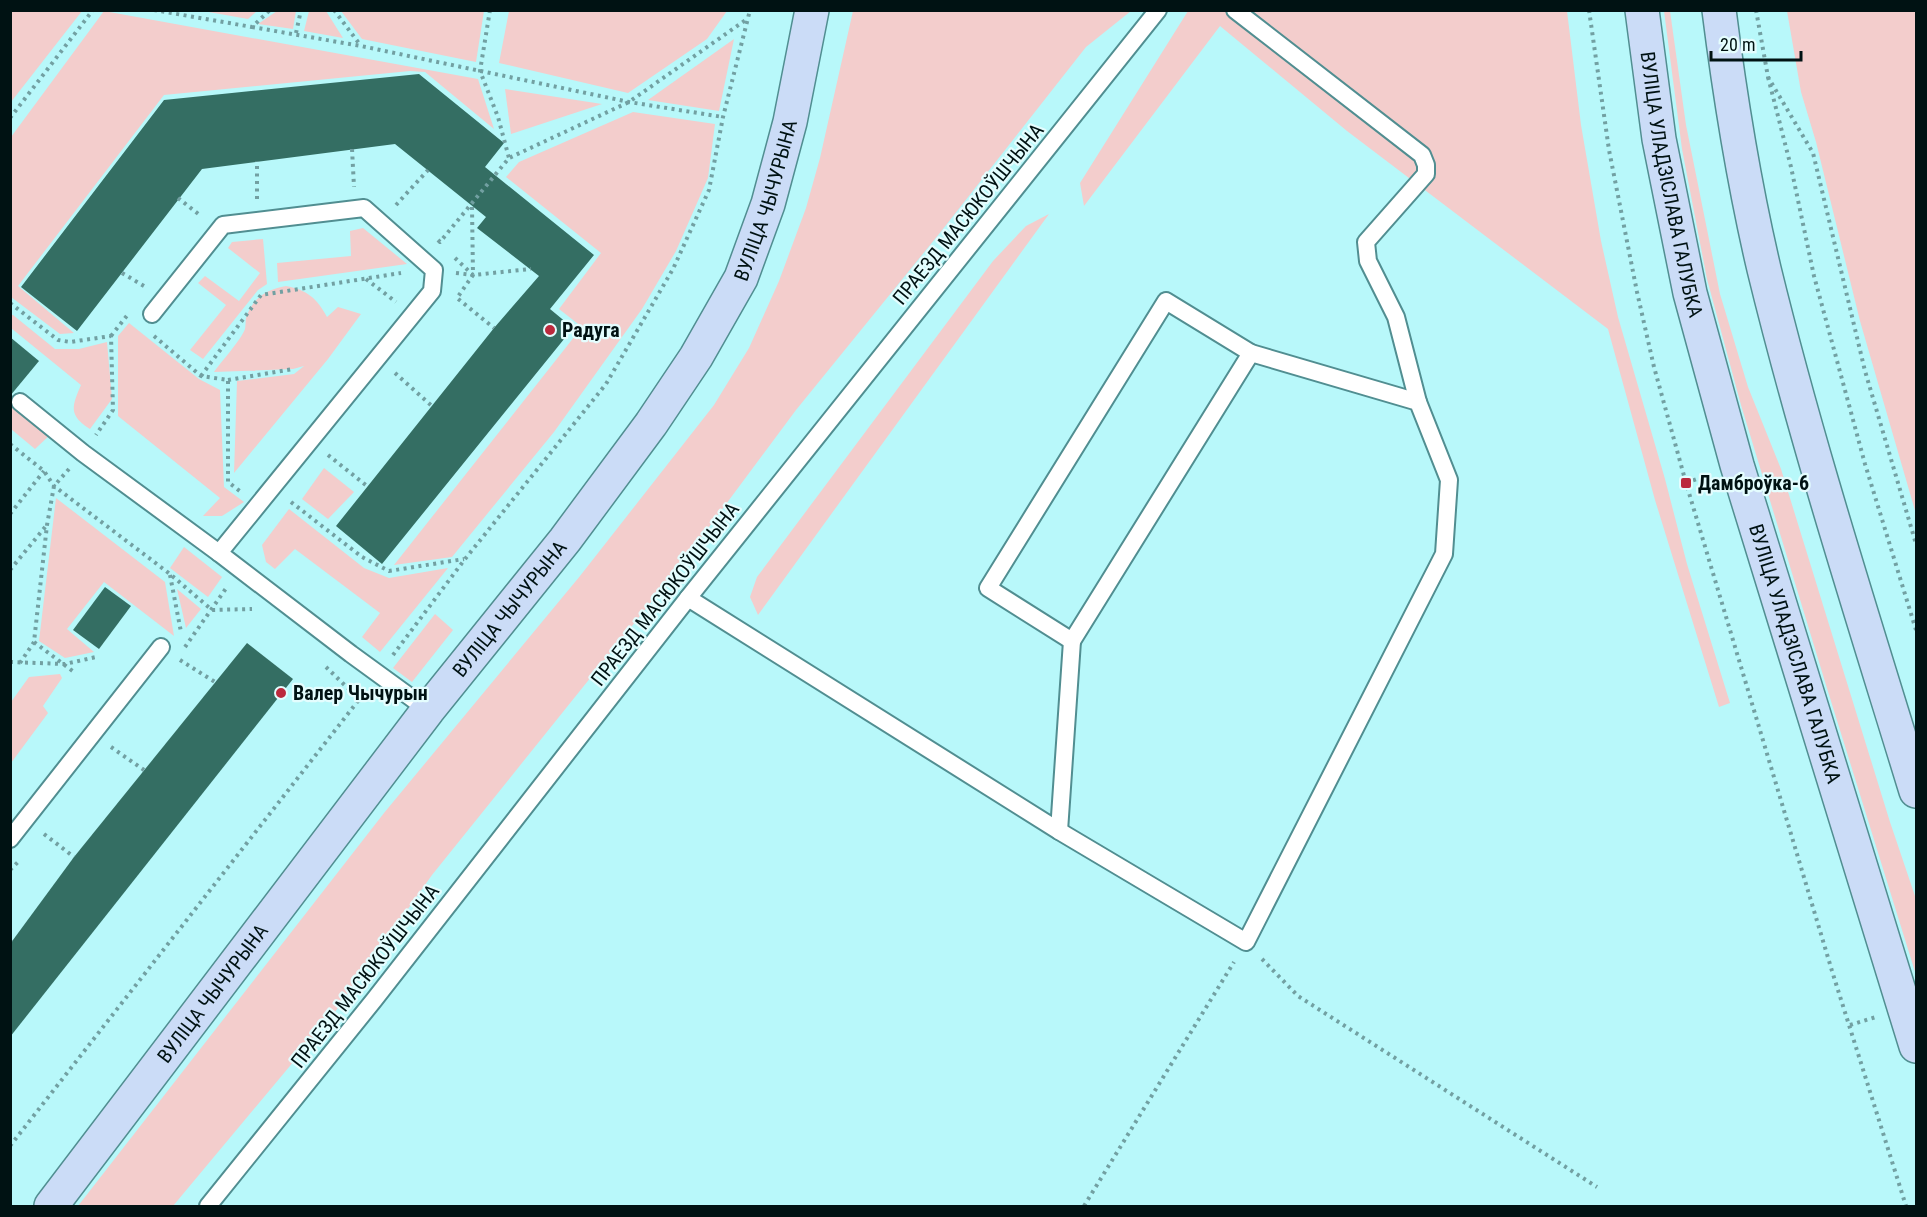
<svg xmlns="http://www.w3.org/2000/svg" width="1927" height="1217" font-family="'Roboto Condensed',sans-serif">
  <style>
    .green { fill: #f3cdcc }
    .building { fill: #346e63 }
    .lines { fill: none; stroke-linecap: round; stroke-linejoin: round }
    .lane-casing { stroke: #518e91; stroke-width: 20 }
    .secondary-casing { stroke: #518e91; stroke-width: 36 }
    .path { stroke: #72a0a2; stroke-width: 4; stroke-dasharray: 3 4.5; stroke-linecap: butt }
    .lane { stroke: #fff; stroke-width: 16 }
    .secondary { stroke: #cbdcf7; stroke-width: 33 }
    .poi-dot { fill: #bb2a3d; stroke: #e4fdfe; stroke-width: 2 }
    .labels { text-anchor: middle; dominant-baseline: central; stroke-width: 4.5; stroke-linejoin: round; paint-order: stroke }
    .street-label { font-size: 20px; fill: #001213; stroke: #e4fdfe }
    .poi-label { font-size: 20px; font-weight: bold; fill: #001213; stroke: #e4fdfe; text-anchor: start }
  </style>
  <rect width="100%" height="100%" fill="#b8f8fa"/>
  <g class="green">
    <path d="M 11,10 L 82,11 L 11,102 L 10,11 Z"/>
    <path d="M 104,11 L 478,79 L 494,129 L 425,72 L 410,71 L 164,95 L 18,286 L 74,333 L 60,334 L 11,297 L 11,137 Z"/>
    <path d="M 203,11 L 257,11 L 248,19 Z"/>
    <path d="M 277,11 L 296,11 L 293,29 L 258,24 Z"/>
    <path d="M 309,11 L 326,11 L 343,38 L 304,31 Z"/>
    <path d="M 341,11 L 484,11 L 476,62 L 362,39 Z"/>
    <path d="M 509,11 L 509,10 L 727,11 L 707,39 L 628,93 L 499,63 Z"/>
    <path d="M 853,11 L 1131,11 L 1086,47 L 939,234 L 796,410 L 677,570 L 432,875 L 335,1012 L 173,1206 L 78,1206 L 384,813 L 580,576 L 714,405 L 749,348 L 779,281 L 806,208 L 820,158 Z"/>
    <path d="M 1188,11 L 1567,11 L 1581,125 L 1601,241 L 1618,317 L 1665,479 L 1687,564 L 1730,703 L 1719,707 L 1655,500 L 1608,329 L 1347,131 L 1220,26 L 1084,206 L 1080,183 Z"/>
    <path d="M 1664,11 L 1670,11 L 1686,125 L 1720,294 L 1748,387 L 1781,469 L 1890,822 L 1916,899 L 1916,975 L 1826,685 L 1741,405 L 1707,279 L 1682,149 Z"/>
    <path d="M 1787,11 L 1916,11 L 1916,514 L 1860,321 L 1816,142 L 1801,92 Z"/>
    <path d="M 734,39 L 719,111 L 648,100 Z"/>
    <path d="M 505,89 L 602,104 L 511,134 Z"/>
    <path d="M 633,112 L 715,124 L 708,178 L 676,251 L 642,309 L 554,432 L 452,557 L 394,565 L 582,327 L 559,309 L 601,253 L 506,177 L 519,162 Z"/>
    <path d="M 1049,214 L 758,615 L 750,597 L 757,577 L 993,261 L 1026,226 Z"/>
    <path d="M 363,228 L 407,264 L 278,282 L 277,263 L 351,256 L 350,231 Z"/>
    <path d="M 263,239 L 267,284 L 258,290 L 203,359 L 190,350 L 226,305 L 198,283 L 205,276 L 239,301 L 260,273 L 228,248 L 232,242 Z"/>
    <path d="M 286,286 C 307,290 317,298 327,317 L 338,307 L 361,314 L 328,359 L 234,473 L 237,381 L 294,374 L 304,366 L 293,369 L 214,372 C 221,362 241,340 245,329 C 246,325 245,320 247,315 C 254,297 268,289 286,286 Z"/>
    <path d="M 11,315 L 13,315 L 55,349 L 79,349 L 107,342 L 112,399 L 90,429 C 68,415 72,406 81,385 L 11,328 Z"/>
    <path d="M 129,323 L 199,379 L 220,390 L 224,487 L 244,502 L 222,516 L 203,516 L 220,498 L 118,416 L 118,336 Z"/>
    <path d="M 10,401 L 52,433 L 35,449 L 11,429 Z"/>
    <path d="M 324,468 L 354,492 L 328,519 L 302,499 Z"/>
    <path d="M 56,498 L 165,582 L 174,636 L 104,582 L 67,629 L 94,652 L 65,658 L 39,641 Z"/>
    <path d="M 289,509 L 364,568 L 389,578 L 448,568 L 380,652 L 362,637 L 380,613 L 295,549 L 275,569 L 266,562 L 262,545 Z"/>
    <path d="M 184,547 L 222,577 L 208,597 L 170,568 Z"/>
    <path d="M 177,589 L 201,609 L 186,628 Z"/>
    <path d="M 435,614 L 453,630 L 412,682 L 393,668 Z"/>
    <path d="M 60,674 L 62,678 L 43,706 L 48,713 L 11,763 L 11,702 L 29,677 Z"/>
  </g>
  <g class="building">
    <path d="M 419,74 L 504,143 L 485,167 L 594,255 L 550,309 L 573,328 L 382,564 L 336,526 L 494,328 L 539,276 L 477,228 L 486,217 L 395,144 L 202,169 L 77,331 L 21,287 L 164,100 Z"/>
    <path d="M 10,337 L 39,361 L 10,396 Z"/>
    <path d="M 105,587 L 131,606 L 99,649 L 73,630 Z"/>
    <path d="M 247,643 L 293,679 L 10,1037 L 10,944 L 74,857 Z"/>
  </g>
  <g class="lines">
    <g class="lane-casing">
      <g id="lane">
        <path d="M 1235,10 L 1422,155 L 1426,165 L 1426,174 L 1366,242 L 1368,261 L 1396,317 L 1418,402"/>
        <path d="M 1166,301 L 1251,353 L 1072,641 L 988,588 Z"/>
        <path d="M 152,314 L 223,225 L 364,208 L 434,270 L 432,291 L 219,553 L 351,654 L 428,710"/>
        <path d="M 20,402 L 83,453 L 219,553"/>
        <path d="M 688,598 L 1059,831 L 1246,942 L 1444,554 L 1449,480 L 1418,402 L 1251,353"/>
        <path d="M 1059,831 L 1072,641"/>
        <path d="M 10,839 L 161,647"/>
        <path d="M 208,1206 L 374,1000 L 688,598 L 1158,10"/>
      </g>
    </g>
    <g class="secondary-casing">
      <g id="secondary">
        <path id="s1" d="M 1642,10 L 1659,139 L 1690,293 L 1737,465 L 1916,1046"/>
        <path d="M 1719,10 C 1730,97 1744,184 1764,269 C 1807,445 1863,618 1916,791"/>
        <path id="s2" d="M 51,1206 L 428,710 L 565,540 L 651,424 L 696,357 L 741,278 L 768,204 L 790,122 L 812,10"/>
      </g>
    </g>
    <g class="path">
      <path d="M 154,10 L 252,27 L 270,10"/>
      <path d="M 334,10 L 361,46"/>
      <path d="M 490,10 L 480,71 L 498,117 L 509,158"/>
      <path d="M 1589,10 L 1609,150 L 1637,292 L 1654,367 L 1686,483 L 1832,971 L 1906,1206"/>
      <path d="M 1756,10 L 1768,77 L 1813,153 L 1865,371 L 1916,544"/>
      <path d="M 252,27 L 361,46 L 629,102 L 723,117"/>
      <path d="M 296,33 L 301,10"/>
      <path d="M 1768,77 L 1791,167 L 1814,276 L 1865,464 L 1916,630"/>
      <path d="M 10,118 L 93,10"/>
      <path d="M 352,149 L 354,187"/>
      <path d="M 178,198 L 201,216"/>
      <path d="M 257,199 L 257,161"/>
      <path d="M 396,205 L 428,170"/>
      <path d="M 472,207 L 473,275 L 457,298 L 494,328"/>
      <path d="M 438,240 L 440,242 L 509,158 L 629,102 L 747,19"/>
      <path d="M 455,258 L 473,275 L 531,269"/>
      <path d="M 122,273 L 144,286"/>
      <path d="M 456,273 L 473,275"/>
      <path d="M 366,279 L 396,302"/>
      <path d="M 10,303 L 58,340 L 70,342 L 111,336 L 113,410 L 96,435"/>
      <path d="M 111,336 L 129,313"/>
      <path d="M 154,336 L 201,376 L 228,380 L 228,482 L 241,492"/>
      <path d="M 395,373 L 433,407"/>
      <path d="M 201,376 L 261,295 L 401,273"/>
      <path d="M 228,380 L 293,369"/>
      <path d="M 10,444 L 44,471 L 54,486 L 170,574 L 212,610 L 252,609"/>
      <path d="M 328,455 L 367,486"/>
      <path d="M 69,469 L 54,486 L 47,525 L 34,642 L 74,672"/>
      <path d="M 1686,483 L 1708,475"/>
      <path d="M 291,502 L 362,557 L 389,571 L 464,559"/>
      <path d="M 10,514 L 44,471"/>
      <path d="M 10,570 L 46,526"/>
      <path d="M 170,575 L 181,632"/>
      <path d="M 185,647 L 227,587"/>
      <path d="M 393,655 L 465,559 L 606,384 L 673,269 L 709,190 L 723,117 L 750,10"/>
      <path d="M 180,660 L 215,682"/>
      <path d="M 10,662 L 65,664 L 96,657"/>
      <path d="M 20,663 L 34,642"/>
      <path d="M 326,667 L 359,699"/>
      <path d="M 111,747 L 144,770"/>
      <path d="M 44,834 L 74,857"/>
      <path d="M 10,870 L 18,862"/>
      <path d="M 10,941 L 12,942"/>
      <path d="M 1262,959 L 1298,996 L 1597,1187"/>
      <path d="M 1850,1025 L 1876,1017"/>
      <path d="M 10,1146 L 365,692"/>
      <path d="M 1084,1206 L 1234,962"/>
    </g>
    <use href="#lane" class="lane"/>
    <use href="#secondary" class="secondary"/>
  </g>
  <g class="poi-dot">
    <circle cx="550" cy="330" r="6"/>
    <rect x="1680" y="477" width="12" height="12" rx="3"/>
    <circle cx="281" cy="693" r="6"/>
  </g>
  <g class="labels">
    <g class="street-label">
      <text stroke="none"><textPath href="#s1" startOffset="177">ВУЛІЦА УЛАДЗІСЛАВА ГАЛУБКА</textPath></text>
      <text stroke="none"><textPath href="#s2" startOffset="1239">ВУЛІЦА ЧЫЧУРЫНА</textPath></text>
      <text transform="translate(968 214) rotate(-51)">ПРАЕЗД МАСЮКОЎШЧЫНА</text>
      <text transform="translate(665 594) rotate(-52)">ПРАЕЗД МАСЮКОЎШЧЫНА</text>
      <text stroke="none"><textPath href="#s2" startOffset="753">ВУЛІЦА ЧЫЧУРЫНА</textPath></text>
      <text stroke="none"><textPath href="#s1" startOffset="663">ВУЛІЦА УЛАДЗІСЛАВА ГАЛУБКА</textPath></text>
      <text transform="translate(365 976) rotate(-52)">ПРАЕЗД МАСЮКОЎШЧЫНА</text>
      <text stroke="none"><textPath href="#s2" startOffset="267">ВУЛІЦА ЧЫЧУРЫНА</textPath></text>
    </g>
    <g class="poi-label">
      <text x="562" y="330">Радуга</text>
      <text x="1698" y="483">Дамброўка-6</text>
      <text x="293" y="693">Валер Чычурын</text>
    </g>
  </g>
  <rect width="1927" height="1217" fill="none" stroke="#001213" stroke-width="24"/>
  <path d="M1711 51v9h90v-9" fill="none" stroke="#001213" stroke-width="3"/>
  <text x="1720" y="51" font-size="18" fill="#001213" stroke="#e4fdfe" stroke-width="4.5" paint-order="stroke">20 m</text>
</svg>
